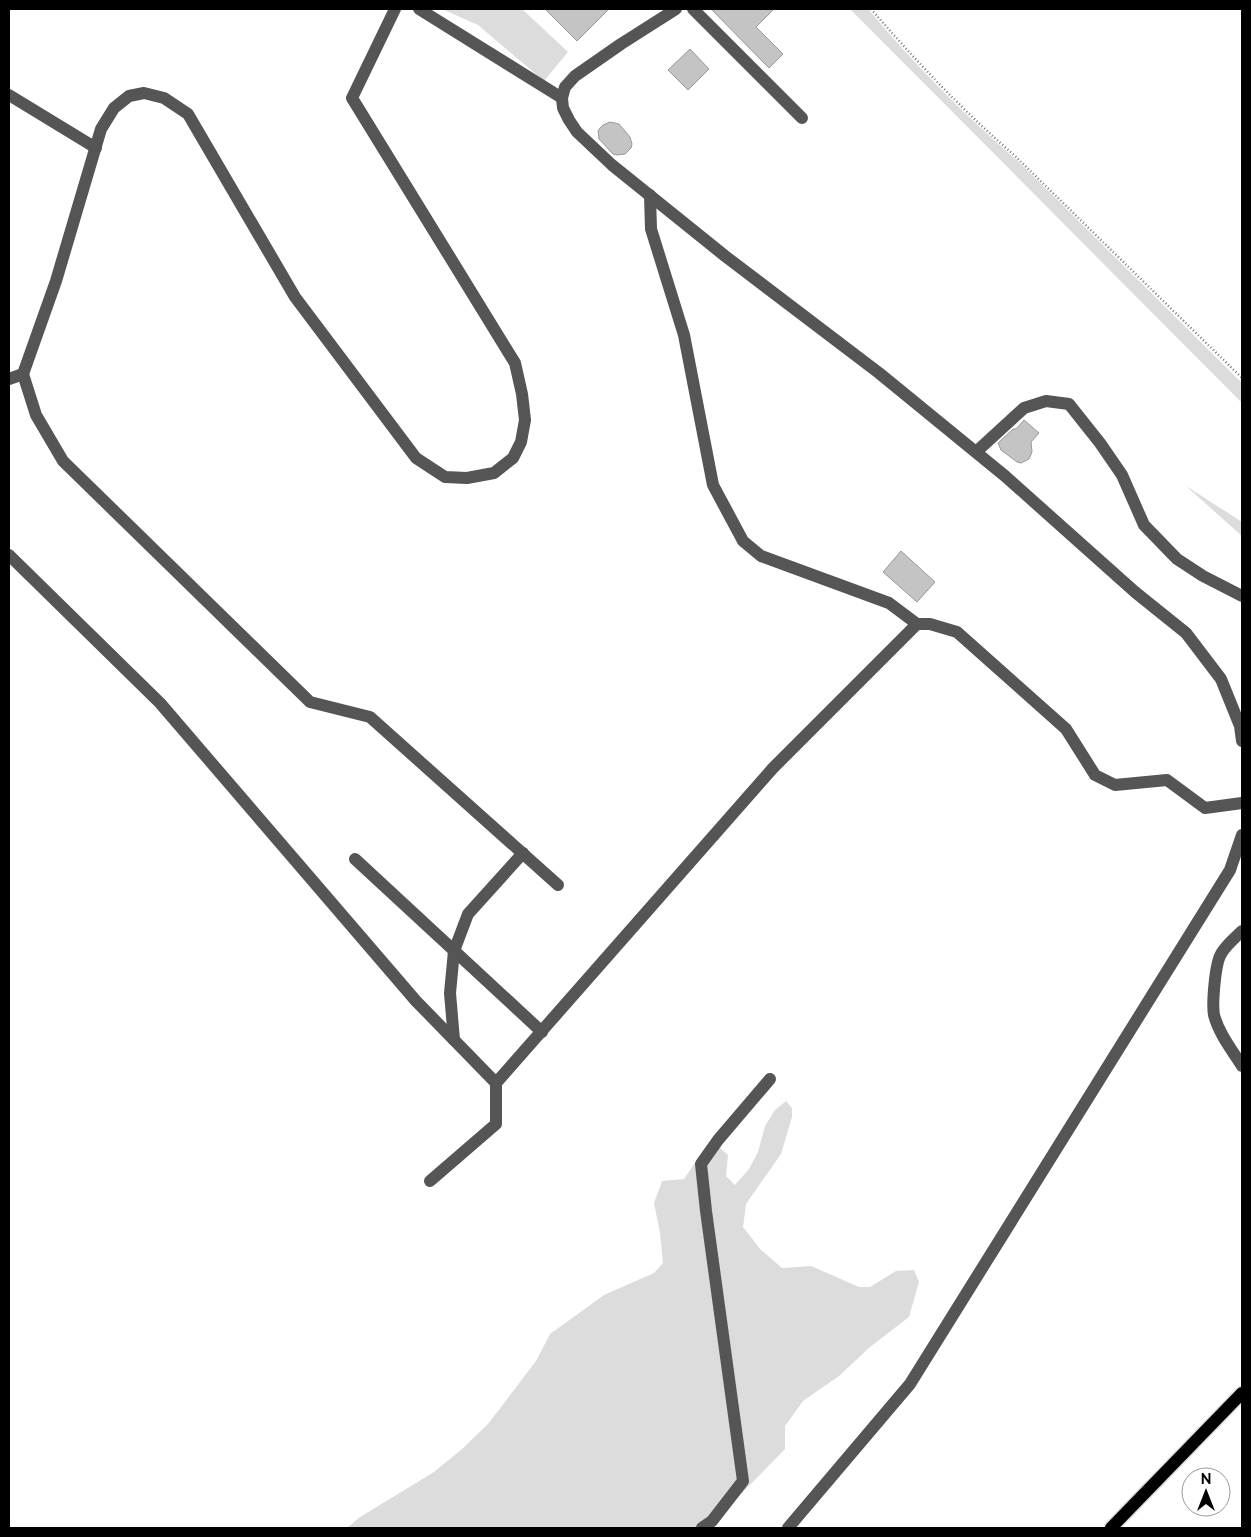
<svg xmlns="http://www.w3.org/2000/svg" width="1251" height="1537" font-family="Raleway,sans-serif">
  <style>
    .green { fill: #dcdcdc }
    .building { fill: #c4c4c4; stroke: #999 }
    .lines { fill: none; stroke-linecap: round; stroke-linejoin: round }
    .major-casing { stroke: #dbdbdb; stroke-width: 15 }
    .path { stroke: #777; stroke-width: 2.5; stroke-dasharray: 1 2.5; stroke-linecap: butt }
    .minor { stroke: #555; stroke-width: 12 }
    .major { stroke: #000; stroke-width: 12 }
  </style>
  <rect width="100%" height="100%" fill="#fff"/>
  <g class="green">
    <path d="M 442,9 L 522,9 L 568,52 L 544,81 L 478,25 Z"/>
    <path d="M 850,9 L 868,9 C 914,64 965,116 1020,163 L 1242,383 L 1242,403 Z"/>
    <path d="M 1186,486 L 1242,522 L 1242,536 Z"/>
    <path d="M 786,1101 L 792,1108 L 792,1117 L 781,1154 L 746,1204 L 743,1227 L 761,1250 L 782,1268 L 811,1266 L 859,1287 L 870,1287 L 896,1271 L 914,1270 L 919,1282 L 909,1317 L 870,1347 L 839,1376 L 803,1401 L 785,1426 L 785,1449 L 708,1528 L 347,1528 L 360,1517 L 434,1472 L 462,1449 L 488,1424 L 536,1361 L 550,1334 L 604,1295 L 654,1273 L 663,1263 L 660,1233 L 654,1203 L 662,1181 L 684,1179 L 707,1145 L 719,1147 L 728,1155 L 726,1176 L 735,1185 L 749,1169 L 758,1152 L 765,1126 L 775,1110 Z"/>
  </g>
  <g class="building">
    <path d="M 545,9 L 609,9 L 577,41 Z"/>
    <path d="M 711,9 L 774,9 L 756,27 L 783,54 L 769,68 Z"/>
    <path d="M 690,49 L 709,69 L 688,90 L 668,70 Z"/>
    <path d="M 610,122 L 619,124 L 630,137 L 632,144 L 631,148 L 625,154 L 617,155 L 613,154 L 599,139 L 598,131 L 600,128 L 603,125 Z"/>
    <path d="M 1024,420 L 1039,433 L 1031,442 L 1032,452 L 1029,459 L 1021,463 L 1017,462 L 1001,450 L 998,443 L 1013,429 L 1016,429 Z"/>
    <path d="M 901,551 L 935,582 L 917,602 L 883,572 Z"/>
  </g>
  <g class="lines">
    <g class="major-casing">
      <path id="major" d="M 1111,1528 L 1242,1393"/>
    </g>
    <path class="path" d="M 871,9 C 916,61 962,110 1014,155 L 1242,378"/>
    <g class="minor">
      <path d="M 419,9 L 562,98"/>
      <path d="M 676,9 L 621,44 L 575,76 L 565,87 L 562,98 L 563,108 L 569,120 L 577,132 L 612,165 L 725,256 L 879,373 L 1005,476 L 1135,592 L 1186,633 L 1221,679 L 1240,726 L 1242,741"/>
      <path d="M 693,9 L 802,118"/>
      <path d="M 9,95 L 96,148"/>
      <path d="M 650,195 L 651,229 L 684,335 L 713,485 L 743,541 L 761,556 L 889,603 L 917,624"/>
      <path d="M 23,374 L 36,415 L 63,461 L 310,702 L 370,717 L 558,885"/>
      <path d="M 9,379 L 23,374 L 56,281 L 101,129 L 114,108 L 129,96 L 144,93 L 164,98 L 188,114 L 295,297 L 416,458 L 445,477 L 467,478 L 494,473 L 513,458 L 521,442 L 525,420 L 522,394 L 515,363 L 352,98 L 395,9"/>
      <path d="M 976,452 L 1024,408 L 1046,401 L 1069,404 L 1100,443 L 1122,475 L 1144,525 L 1177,559 L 1203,576 L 1242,596"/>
      <path d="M 9,555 L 160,703 L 416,1001 L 496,1083"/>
      <path d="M 355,859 L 542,1032"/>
      <path d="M 1242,931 C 1235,938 1226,945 1221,954 C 1215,964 1212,1004 1214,1015 C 1219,1034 1232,1050 1242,1066"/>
      <path d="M 454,1040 L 450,993 L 454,951 L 468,914 L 523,853"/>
      <path d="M 430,1181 L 496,1124 L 496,1083 L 773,768 L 917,624 L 930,624 L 957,632 L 1066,729 L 1095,775 L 1115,785 L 1167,780 L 1205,808 L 1242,803"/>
      <path d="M 702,1528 L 712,1521 L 743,1481 L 706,1211 L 701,1164 L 718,1140 L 770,1079"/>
      <path d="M 788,1528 L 910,1384 L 1230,870 L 1242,835"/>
    </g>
    <use href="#major" class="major"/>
  </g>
  <rect width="1251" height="1537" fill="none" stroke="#000000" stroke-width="20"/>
  <g transform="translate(1206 1492)"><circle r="24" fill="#ffffff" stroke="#999999"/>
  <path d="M0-4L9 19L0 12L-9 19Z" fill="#000000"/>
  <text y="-8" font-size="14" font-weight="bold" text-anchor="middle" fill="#000000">N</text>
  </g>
</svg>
